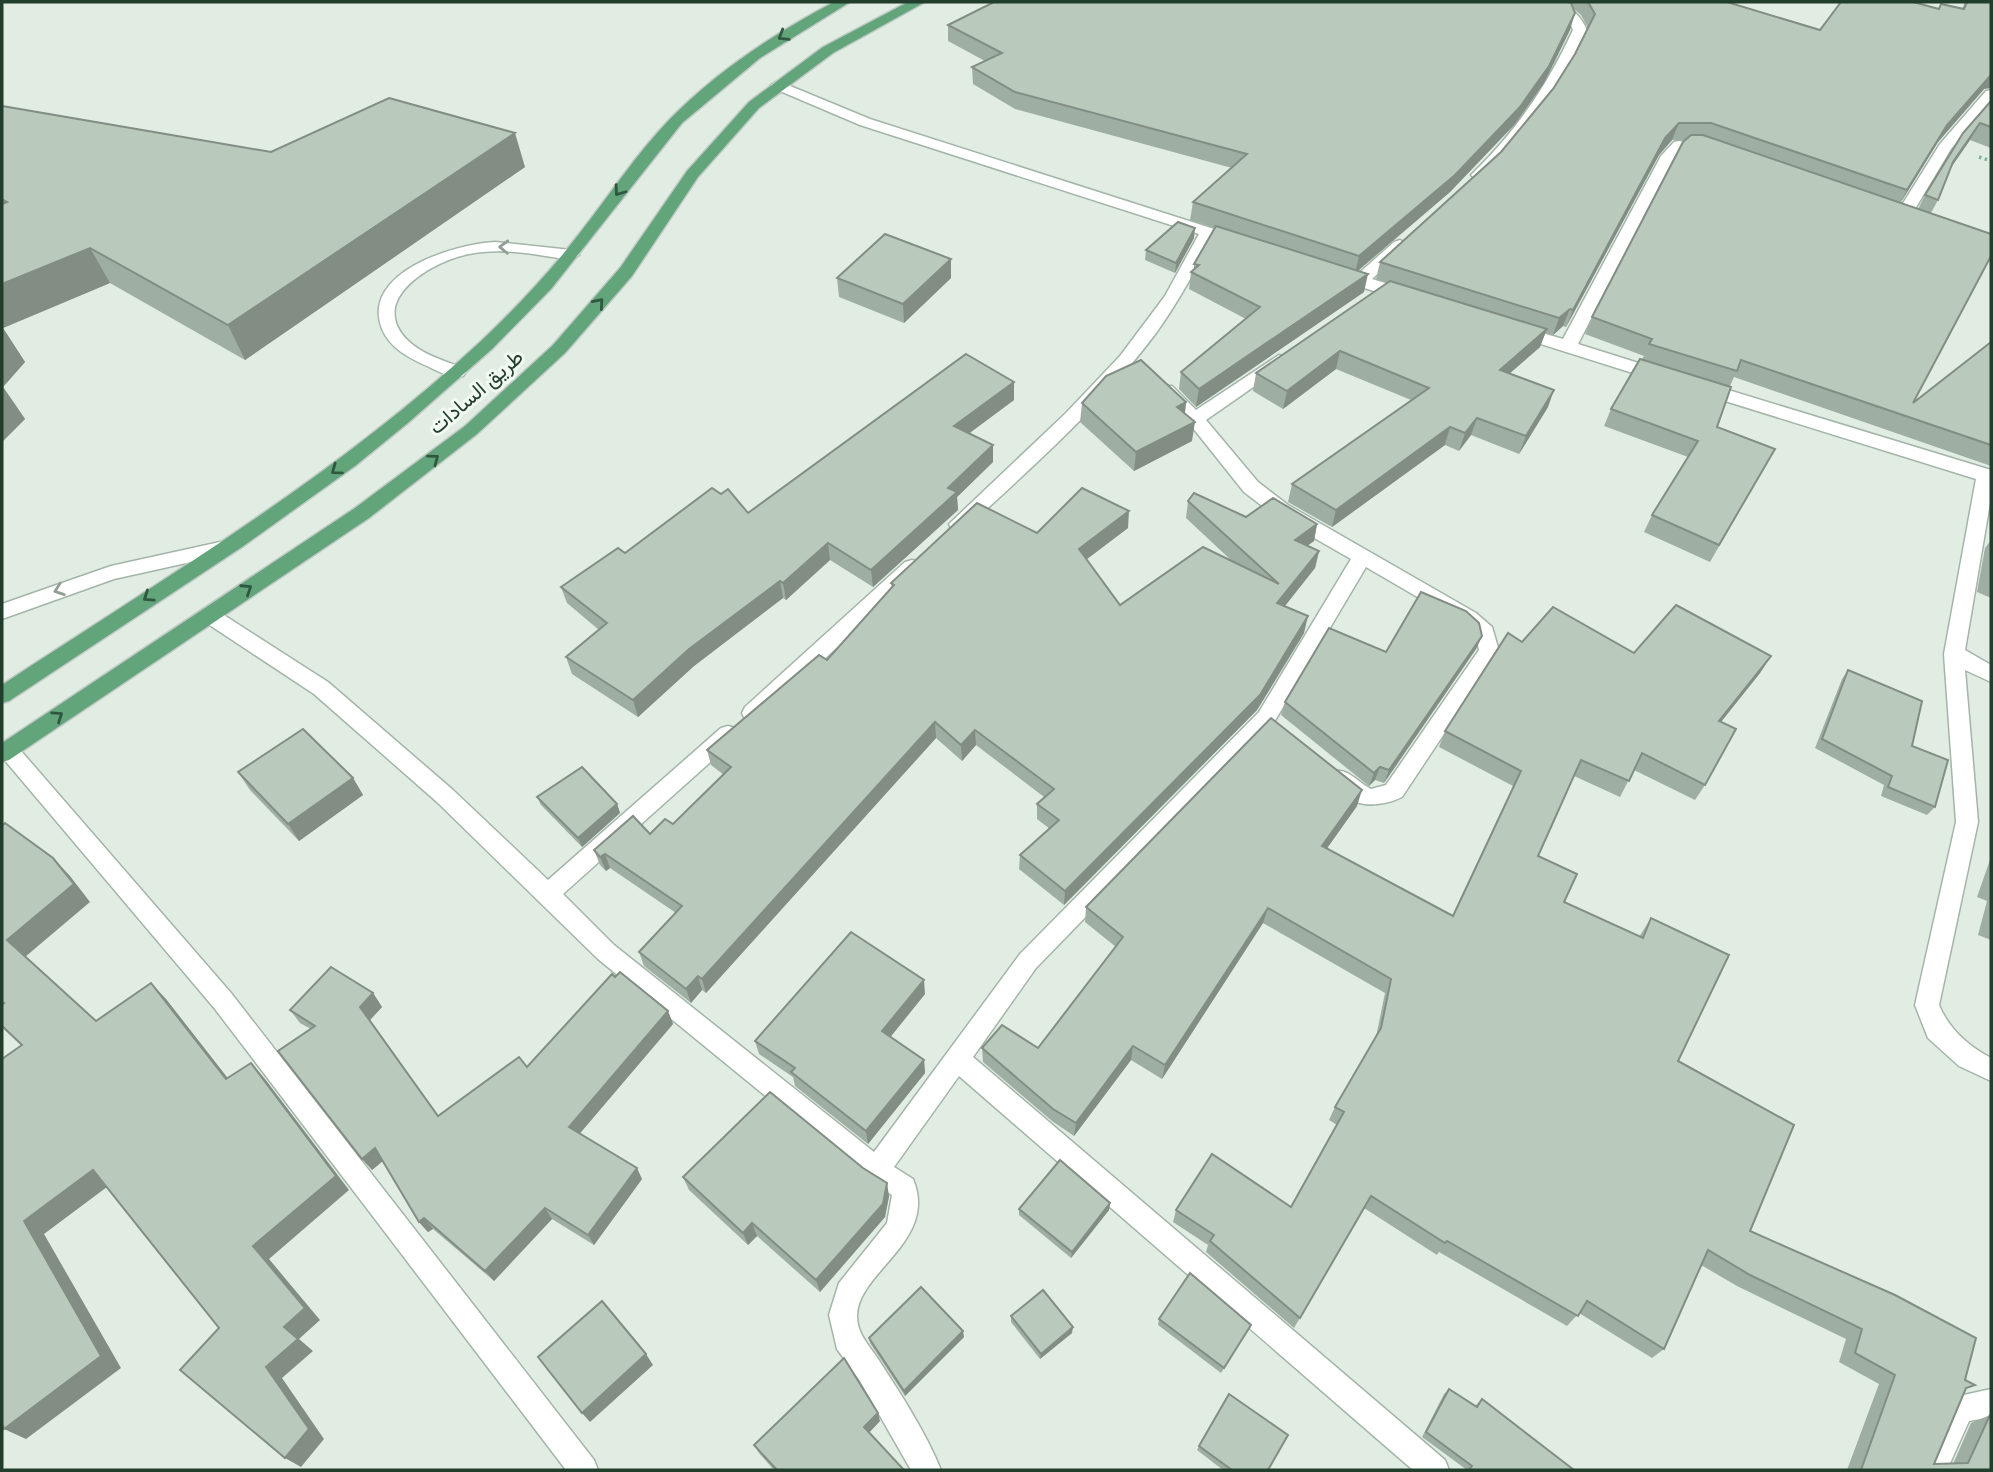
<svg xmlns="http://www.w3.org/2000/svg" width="1993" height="1472" font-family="Signika,Vazirmatn,sans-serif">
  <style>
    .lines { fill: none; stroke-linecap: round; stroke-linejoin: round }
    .lane-casing { stroke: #a3b5a8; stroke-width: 3 }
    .street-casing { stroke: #a3b5a8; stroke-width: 3 }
    .primary-casing { stroke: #c1c9c4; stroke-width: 3 }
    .path { stroke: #7fb28f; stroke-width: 3.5; stroke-dasharray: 2.5 3.5; stroke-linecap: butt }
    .lane { fill: #fff; fill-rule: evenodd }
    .street { fill: #fff; fill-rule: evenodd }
    .primary { fill: #62a57b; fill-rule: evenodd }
    .wall { fill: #9faea3 }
    .shaded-wall { fill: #828d84 }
    .building { fill: #b9cabd; stroke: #828d84; stroke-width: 2 }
    .oneway { stroke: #30583f }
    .oneway2 { stroke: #909e95 }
    .labels { text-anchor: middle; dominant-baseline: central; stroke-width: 6; stroke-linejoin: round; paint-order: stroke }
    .street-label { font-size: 21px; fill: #203e2b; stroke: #f2f9f2 }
  </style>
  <rect width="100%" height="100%" fill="#e1ede3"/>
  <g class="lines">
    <g class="lane-casing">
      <g id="lane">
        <path d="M 495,242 L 571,250 L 579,255 L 571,260 C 538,255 503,247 469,254 C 437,260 373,294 402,334 C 416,353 443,360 463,368 L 466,372 L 463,376 C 451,379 438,371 427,366 C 409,358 390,348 382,329 C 360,272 455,244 495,242 Z"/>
        <path d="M 220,542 L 227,544 L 230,549 L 227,554 L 114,579 L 2,619 L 2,604 L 111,566 Z"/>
      </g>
    </g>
    <g class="street-casing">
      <g id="street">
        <path d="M 1538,2 C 1562,1 1577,8 1587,30 C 1561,86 1529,135 1484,178 L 1474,178 L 1471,175 L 1474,172 C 1517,130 1548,84 1573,30 L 1568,18 Z"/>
        <path d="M 778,81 L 870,119 L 1214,229 L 1216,232 C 1197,267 1179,301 1156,333 C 1101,407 1032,467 965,529 L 951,529 L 949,524 L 1066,413 L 1120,356 L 1165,296 L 1199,234 L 860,125 L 773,88 L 771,85 Z"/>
        <path d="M 1991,90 L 1991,103 L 1951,149 L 1909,219 L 1897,219 L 1895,216 L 1940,144 L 1986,91 Z"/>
        <path d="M 1679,141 L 1713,147 L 1715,150 L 1708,154 L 1682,150 L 1674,158 L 1578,344 L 1667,372 L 1670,376 L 1667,380 L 1655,380 L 1509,334 L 1507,330 L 1515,325 L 1563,339 L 1661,156 L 1674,142 Z"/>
        <path d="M 1400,240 L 1408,245 L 1406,248 L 1372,279 L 1414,292 L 1416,296 L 1414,300 L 1402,300 L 1336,279 L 1334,275 L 1342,270 L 1357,275 L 1394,242 Z"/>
        <path d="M 1279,355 L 1285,357 L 1288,361 L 1285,365 L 1206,420 L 1258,482 L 1288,505 L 1476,613 L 1492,627 L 1499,651 L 1402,797 C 1375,810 1343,807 1328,778 L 1331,772 C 1347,766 1357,782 1371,789 L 1386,785 L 1479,650 L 1476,635 L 1462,623 L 1366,567 L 1273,724 L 1036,968 L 973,1057 L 1445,1460 L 1449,1470 L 1413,1470 L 959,1076 L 894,1167 L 913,1179 C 939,1241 857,1272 857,1316 C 857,1335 871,1347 880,1362 C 902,1396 926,1433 941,1470 L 911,1470 L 860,1381 L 837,1349 L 829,1315 L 839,1283 L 887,1223 L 892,1195 L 867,1179 L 598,959 L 437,802 L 314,694 L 202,620 L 199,615 L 202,610 L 209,608 L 216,610 L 328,682 L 453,790 L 548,880 L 721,728 L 728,726 L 735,728 L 738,734 L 735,740 L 563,894 L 614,945 L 874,1152 L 1020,954 L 1259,712 L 1351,559 L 1274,515 L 1244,492 L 1189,423 L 1157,390 L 1160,386 L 1172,386 L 1196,410 Z"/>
        <path d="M 1702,382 L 1991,470 L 1991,497 L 1965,650 L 1991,665 L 1991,682 L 1965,670 L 1978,822 L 1939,1005 C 1949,1029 1968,1046 1991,1058 L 1991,1081 L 1959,1066 L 1928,1038 L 1915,1005 L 1956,822 L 1944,654 L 1976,479 L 1696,392 L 1693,388 L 1696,384 Z"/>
        <path d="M 912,560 L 919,562 L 922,567 L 919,572 L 759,719 L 752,721 L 745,719 L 742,713 L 745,707 L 905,562 Z"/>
        <path d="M 8,741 L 15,744 L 231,993 L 594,1460 L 598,1470 L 566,1470 L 215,1009 L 2,757 L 2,744 Z"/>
        <path d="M 1991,1389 L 1991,1417 L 1969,1421 L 1947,1470 L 1918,1470 L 1950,1398 Z"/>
      </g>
    </g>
    <g class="primary-casing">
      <g id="primary">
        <path d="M 834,2 L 850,2 L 760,58 L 682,123 L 551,289 L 492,349 L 409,422 L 355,466 L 242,547 L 9,701 L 2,703 L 2,685 C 166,577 336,476 480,342 C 515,309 549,273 579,234 C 609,196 636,154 670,119 C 717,71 775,33 834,2 Z"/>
        <path d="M 908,2 L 925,2 L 833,53 L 759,108 L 698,177 L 632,276 L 565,353 L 477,434 L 369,518 L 9,760 L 2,762 L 2,743 L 355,508 L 465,426 L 553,345 L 620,268 L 687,171 L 749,102 L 823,47 Z"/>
      </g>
    </g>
    <path class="path" d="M 1979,157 L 1991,161"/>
    <use href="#lane" class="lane"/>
    <use href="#street" class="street"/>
    <use href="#primary" class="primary"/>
  </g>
  <g class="wall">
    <path d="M 994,2 L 1727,2 L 1820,30 L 1939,9 L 1962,9 L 1965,2 L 1991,2 L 1984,89 L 1938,142 L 1900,203 L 1918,209 L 1925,195 L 1991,101 L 1991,148 L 1970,140 L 1950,169 L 1938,200 L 1931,213 L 1913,403 L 1991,342 L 1991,466 L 1734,377 L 1730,386 L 1717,427 L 1766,465 L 1710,562 L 1644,532 L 1652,515 L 1688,457 L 1604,426 L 1611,409 L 1644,356 L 1585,334 L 1592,317 L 1685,140 L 1672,140 L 1659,155 L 1566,327 L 1563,326 L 1553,335 L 1545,333 L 1540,347 L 1510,373 L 1548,407 L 1519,454 L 1471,435 L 1459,451 L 1445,445 L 1332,527 L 1288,502 L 1292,484 L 1411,400 L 1336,369 L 1283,409 L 1253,391 L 1256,373 L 1388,283 L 1376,279 L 1380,262 L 1501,152 L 1553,89 L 1575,54 L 1588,28 L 1581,15 L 1574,9 L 1570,30 L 1544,83 L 1515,124 L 1450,192 L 1358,271 L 1364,292 L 1196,407 L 1179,389 L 1181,372 L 1246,319 L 1189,289 L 1191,272 L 1194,269 L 1194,264 L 1215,228 L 1190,220 L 1193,202 L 1232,168 L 1015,109 L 973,84 L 972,67 L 985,61 L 948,41 L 948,25 Z"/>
    <path d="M 2,106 L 271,152 L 525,167 L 245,360 L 110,283 L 3,328 L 25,362 L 3,387 L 25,419 L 2,442 Z"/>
    <path d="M 1194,238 L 1175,273 L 1145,260 L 1146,250 Z"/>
    <path d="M 951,259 L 951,278 L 904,323 L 839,297 L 837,278 Z"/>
    <path d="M 1014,382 L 1014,400 L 969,433 L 993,445 L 993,462 L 957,497 L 958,510 L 873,587 L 830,560 L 786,600 L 783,598 L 694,666 L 638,717 L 572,674 L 566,657 L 599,630 L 567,603 L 561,587 L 625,553 L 721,494 L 748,513 Z"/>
    <path d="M 1186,402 L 1185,413 L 1192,441 L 1134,471 L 1080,422 L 1082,403 Z"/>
    <path d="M 1188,501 L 1246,517 L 1317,524 L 1314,541 L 1307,546 L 1319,551 L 1315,568 L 1284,606 L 1304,633 L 1257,710 L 1064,905 L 1019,869 L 1020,855 L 1050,829 L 1037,819 L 1037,804 L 1044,797 L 976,745 L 962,761 L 936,738 L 706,993 L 702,990 L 691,1003 L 644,966 L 639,952 L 676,913 L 610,868 L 606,871 L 600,865 L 594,850 L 650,834 L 673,824 L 724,775 L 711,765 L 707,750 L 827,660 L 892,588 L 891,583 L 1037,533 L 1128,528 L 1086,559 L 1120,605 L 1233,562 L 1186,518 Z"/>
    <path d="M 1991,540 L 1991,598 L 1977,592 L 1985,548 Z"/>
    <path d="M 1482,636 L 1476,649 L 1384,783 L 1375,780 L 1369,786 L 1281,715 L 1285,702 L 1386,652 Z"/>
    <path d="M 1522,642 L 1634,653 L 1771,656 L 1760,673 L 1721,722 L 1705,785 L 1695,800 L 1634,770 L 1620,797 L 1574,776 L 1538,856 L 1564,902 L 1639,937 L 1651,918 L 1678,1061 L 1750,1231 L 1965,1380 L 1965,1390 L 1934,1464 L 1953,1464 L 1971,1423 L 1990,1415 L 1991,1470 L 1847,1470 L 1879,1384 L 1839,1362 L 1846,1339 L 1737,1286 L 1701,1265 L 1664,1349 L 1652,1358 L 1579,1313 L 1567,1326 L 1439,1252 L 1437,1255 L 1364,1208 L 1294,1328 L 1206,1252 L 1208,1245 L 1173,1222 L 1176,1210 L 1291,1207 L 1337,1125 L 1329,1120 L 1335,1107 L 1376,1037 L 1385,993 L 1263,923 L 1162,1079 L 1131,1060 L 1074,1136 L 1052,1121 L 983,1062 L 982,1048 L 1038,1048 L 1116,947 L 1085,922 L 1086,907 L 1357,806 L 1327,848 L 1453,916 L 1513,786 L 1439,747 L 1445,731 Z"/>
    <path d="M 1848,670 L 1912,746 L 1935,807 L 1927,815 L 1881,796 L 1884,785 L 1815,748 L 1842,679 Z"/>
    <path d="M 238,772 L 353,778 L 363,795 L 299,841 L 250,790 Z"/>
    <path d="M 537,797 L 617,804 L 620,813 L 582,847 L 541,805 Z"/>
    <path d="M 1991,857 L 1991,940 L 1978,935 L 1987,901 L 1977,897 Z"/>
    <path d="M 373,993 L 382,1007 L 370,1020 L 438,1116 L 527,1067 L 668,1011 L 673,1024 L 580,1133 L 642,1179 L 594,1245 L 552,1219 L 494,1281 L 433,1229 L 428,1232 L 419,1222 L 383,1161 L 372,1170 L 311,1029 L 300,1023 L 290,1010 Z"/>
    <path d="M 925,994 L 890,1037 L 924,1060 L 925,1073 L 868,1144 L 795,1086 L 793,1077 L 759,1054 L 755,1041 Z"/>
    <path d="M 683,1177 L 889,1196 L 885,1217 L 820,1292 L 757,1236 L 748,1245 L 689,1190 Z"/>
    <path d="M 1110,1203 L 1109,1210 L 1071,1258 L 1019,1215 L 1019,1209 Z"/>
    <path d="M 1011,1316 L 1072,1333 L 1040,1359 L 1011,1322 Z"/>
    <path d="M 1159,1319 L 1248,1330 L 1221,1373 L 1158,1325 Z"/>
    <path d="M 964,1337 L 905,1396 L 870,1343 L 869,1338 Z"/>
    <path d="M 1449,1389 L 1475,1406 L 1482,1399 L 1574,1470 L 1467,1470 L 1422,1437 L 1444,1394 Z"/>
    <path d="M 880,1421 L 869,1432 L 904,1470 L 774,1470 L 759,1453 L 754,1445 Z"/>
    <path d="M 1199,1446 L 1268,1470 L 1223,1470 L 1197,1450 Z"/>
  </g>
  <g class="shaded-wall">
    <path d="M 1575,13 L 1570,30 L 1544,83 L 1515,124 L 1450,192 L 1355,273 L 1359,256 Z"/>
    <path d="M 1991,75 L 1991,88 L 1984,89 L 1938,142 L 1898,207 L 1907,190 L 1947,125 Z"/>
    <path d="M 1679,123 L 1672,140 L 1659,155 L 1566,327 L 1573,310 L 1665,138 Z"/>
    <path d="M 1980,123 L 1970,140 L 1943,179 L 1953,162 Z"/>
    <path d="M 515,133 L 525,167 L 245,360 L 228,325 Z"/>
    <path d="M 1195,228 L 1194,238 L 1175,273 L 1176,263 Z"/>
    <path d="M 90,248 L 110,283 L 3,328 L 25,362 L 3,387 L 25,419 L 2,442 L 2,284 Z"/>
    <path d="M 951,259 L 951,278 L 904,323 L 903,304 Z"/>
    <path d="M 1368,274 L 1364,292 L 1196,407 L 1199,389 Z"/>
    <path d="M 1570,309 L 1563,326 L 1553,335 L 1559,318 Z"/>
    <path d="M 1547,329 L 1540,347 L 1494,387 L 1500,370 Z"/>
    <path d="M 1340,351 L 1336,369 L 1283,409 L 1287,391 Z"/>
    <path d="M 1014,382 L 1014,400 L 955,444 L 954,426 Z"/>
    <path d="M 1554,390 L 1548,407 L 1519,454 L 1526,436 Z"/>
    <path d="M 1186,402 L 1184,421 L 1177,407 Z"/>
    <path d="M 1477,418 L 1471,435 L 1459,451 L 1465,433 Z"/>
    <path d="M 1195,422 L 1192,441 L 1134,471 L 1136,452 Z"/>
    <path d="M 1450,427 L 1445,445 L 1332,527 L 1336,510 Z"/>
    <path d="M 993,445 L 993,462 L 957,497 L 958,510 L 873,587 L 871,570 L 948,488 Z"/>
    <path d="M 1129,511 L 1128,528 L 1078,566 L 1079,549 Z"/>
    <path d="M 1317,524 L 1314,541 L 1291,557 L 1295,540 Z"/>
    <path d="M 828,543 L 830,560 L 786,600 L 783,583 Z"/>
    <path d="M 1319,551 L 1315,568 L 1274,620 L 1277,603 Z"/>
    <path d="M 780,581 L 783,598 L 694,666 L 638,717 L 633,700 L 689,649 Z"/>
    <path d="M 1308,616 L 1304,633 L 1257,710 L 1064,905 L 1065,891 Z"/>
    <path d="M 1482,636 L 1476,649 L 1384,783 L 1389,770 Z"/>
    <path d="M 1771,656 L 1760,673 L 1708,738 L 1719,721 Z"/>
    <path d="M 935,722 L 936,738 L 706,993 L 702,979 Z"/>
    <path d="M 975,730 L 976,745 L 962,761 L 961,745 Z"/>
    <path d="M 1380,767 L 1375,780 L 1369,786 L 1374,773 Z"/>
    <path d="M 353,778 L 363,795 L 299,841 L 288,824 Z"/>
    <path d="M 1362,790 L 1357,806 L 1318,861 L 1322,846 Z"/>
    <path d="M 617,804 L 620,813 L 582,847 L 578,838 Z"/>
    <path d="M 605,854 L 610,868 L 606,871 L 600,857 Z"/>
    <path d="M 53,858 L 70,876 L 90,902 L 25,957 L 7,940 Z"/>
    <path d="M 1268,908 L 1263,923 L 1162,1079 L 1165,1065 Z"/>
    <path d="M 698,976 L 702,990 L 691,1003 L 686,989 Z"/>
    <path d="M 924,980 L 925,994 L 884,1045 L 882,1031 Z"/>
    <path d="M 151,983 L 166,999 L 241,1095 L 226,1079 Z"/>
    <path d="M 373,993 L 382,1007 L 370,1020 L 360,1007 Z"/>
    <path d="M 668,1011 L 673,1024 L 576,1138 L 569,1127 Z"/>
    <path d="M 1133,1046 L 1131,1060 L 1074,1136 L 1076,1123 Z"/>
    <path d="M 924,1060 L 925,1073 L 868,1144 L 866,1131 Z"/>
    <path d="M 251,1063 L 265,1079 L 349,1190 L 269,1259 L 320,1320 L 299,1339 L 313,1351 L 282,1378 L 324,1439 L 301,1467 L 285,1458 L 266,1367 L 284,1327 L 253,1246 Z"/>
    <path d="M 375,1148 L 385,1159 L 372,1170 L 362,1159 Z"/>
    <path d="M 637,1168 L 642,1179 L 594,1245 L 588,1235 Z"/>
    <path d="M 93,1170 L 111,1184 L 44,1234 L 121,1368 L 26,1439 L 4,1429 L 24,1221 Z"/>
    <path d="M 887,1183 L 889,1196 L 885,1217 L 820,1292 L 816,1280 Z"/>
    <path d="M 1110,1203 L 1109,1210 L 1071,1258 L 1072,1252 Z"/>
    <path d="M 545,1208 L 552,1219 L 494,1281 L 485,1271 Z"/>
    <path d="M 424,1218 L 433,1229 L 428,1232 L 419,1222 Z"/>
    <path d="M 752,1223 L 757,1236 L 748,1245 L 743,1233 Z"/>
    <path d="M 1073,1327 L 1072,1333 L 1040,1359 L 1041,1354 Z"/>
    <path d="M 963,1331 L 964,1337 L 905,1396 L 904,1391 Z"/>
    <path d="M 646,1354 L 653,1365 L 590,1422 L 582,1413 Z"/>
    <path d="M 878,1413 L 880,1421 L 867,1435 L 864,1427 Z"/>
  </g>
  <g class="building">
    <path d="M 994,2 L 1568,2 L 1571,3 L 1575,13 L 1549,66 L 1520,107 L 1455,175 L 1359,256 L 1193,202 L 1247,154 L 1015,92 L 972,67 L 1002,53 L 948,25 Z"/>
    <path d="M 1588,2 L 1727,2 L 1820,30 L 1841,2 L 1913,2 L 1939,9 L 1941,4 L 1964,9 L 1967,2 L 1991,2 L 1991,75 L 1947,125 L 1907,190 L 1711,123 L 1679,123 L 1665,138 L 1573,310 L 1570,309 L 1559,318 L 1380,262 L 1501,152 L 1553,89 L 1575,54 L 1595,14 Z"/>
    <path d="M 389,98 L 515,133 L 228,325 L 90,248 L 2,284 L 2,204 L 7,202 L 2,199 L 2,106 L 271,152 Z"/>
    <path d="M 1991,101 L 1991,127 L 1980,123 L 1953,162 L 1938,200 L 1925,195 L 1963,133 Z"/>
    <path d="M 1691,135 L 1703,135 L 1991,234 L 1991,256 L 1913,403 L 1991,342 L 1991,445 L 1741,360 L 1737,371 L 1649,344 L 1652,339 L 1592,317 L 1683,142 Z"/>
    <path d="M 1178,222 L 1195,228 L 1176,263 L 1146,250 Z"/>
    <path d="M 1216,226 L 1368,274 L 1199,389 L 1181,372 L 1260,307 L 1191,272 L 1199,265 L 1194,264 Z"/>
    <path d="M 885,234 L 951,259 L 903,304 L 837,278 Z"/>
    <path d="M 1390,281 L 1547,329 L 1500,370 L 1554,390 L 1526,436 L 1477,418 L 1465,433 L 1450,427 L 1336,510 L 1292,484 L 1429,388 L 1340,351 L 1287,391 L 1256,373 Z"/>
    <path d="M 966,354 L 1014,382 L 954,426 L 993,445 L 948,488 L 957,492 L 871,570 L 828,543 L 783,583 L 780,581 L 689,649 L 633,700 L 566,657 L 607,623 L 561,587 L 618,548 L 625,553 L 712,488 L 721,494 L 728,489 L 748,513 Z"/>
    <path d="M 1640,359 L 1731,387 L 1717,427 L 1775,449 L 1719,545 L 1652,515 L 1698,441 L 1611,409 Z"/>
    <path d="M 1141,360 L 1186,402 L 1177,407 L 1195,422 L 1136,452 L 1082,403 L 1106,376 Z"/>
    <path d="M 1082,488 L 1129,511 L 1079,549 L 1120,605 L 1203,547 L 1279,584 L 1188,501 L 1194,493 L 1246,517 L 1273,498 L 1317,524 L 1295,540 L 1319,551 L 1277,603 L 1308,616 L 1260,695 L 1065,891 L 1020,855 L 1059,820 L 1037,804 L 1054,789 L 975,730 L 961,745 L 935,722 L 702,979 L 698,976 L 686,989 L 639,952 L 682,906 L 605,854 L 600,857 L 594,850 L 633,816 L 650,834 L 665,819 L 673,824 L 731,767 L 707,750 L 819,655 L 827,660 L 894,585 L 891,583 L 977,503 L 1037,533 Z"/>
    <path d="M 1421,592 L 1466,611 L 1479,623 L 1482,636 L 1389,770 L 1380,767 L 1374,773 L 1285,702 L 1329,628 L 1386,652 Z"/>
    <path d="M 1676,605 L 1771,656 L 1719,721 L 1736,729 L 1705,785 L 1642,753 L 1629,781 L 1581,760 L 1538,856 L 1577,874 L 1564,902 L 1643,938 L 1651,918 L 1729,955 L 1678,1061 L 1794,1125 L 1750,1231 L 1895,1295 L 1976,1338 L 1965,1380 L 1975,1385 L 1966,1388 L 1934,1464 L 1968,1463 L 1990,1415 L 1991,1414 L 1991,1470 L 1861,1470 L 1895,1375 L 1855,1353 L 1862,1329 L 1750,1275 L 1708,1250 L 1664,1349 L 1587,1301 L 1578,1316 L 1447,1241 L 1445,1243 L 1371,1196 L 1300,1318 L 1210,1241 L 1214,1235 L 1176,1210 L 1212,1154 L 1291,1207 L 1344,1112 L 1335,1107 L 1381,1028 L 1391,979 L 1268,908 L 1165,1065 L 1133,1046 L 1076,1123 L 1053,1109 L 982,1048 L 1002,1025 L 1038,1048 L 1123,937 L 1086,907 L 1271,718 L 1362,790 L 1322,846 L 1453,916 L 1521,771 L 1445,731 L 1508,633 L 1522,642 L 1553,607 L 1634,653 Z"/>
    <path d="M 1848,670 L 1922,701 L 1912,746 L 1948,760 L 1935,807 L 1888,787 L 1892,776 L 1822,739 Z"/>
    <path d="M 303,729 L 353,778 L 288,824 L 238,772 Z"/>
    <path d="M 582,767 L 617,804 L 578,838 L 537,797 Z"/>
    <path d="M 5,823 L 53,858 L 74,884 L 7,940 L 96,1021 L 151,983 L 226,1079 L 251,1063 L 336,1176 L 253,1246 L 305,1308 L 284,1327 L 298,1339 L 266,1367 L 309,1429 L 285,1458 L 180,1370 L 219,1328 L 93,1170 L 24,1221 L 101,1356 L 4,1429 L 2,1424 L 2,1059 L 22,1045 L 2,1026 L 2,1005 L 4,1003 L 2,1002 L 2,826 Z"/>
    <path d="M 851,932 L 924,980 L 882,1031 L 924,1060 L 866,1131 L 791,1072 L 795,1068 L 755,1041 Z"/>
    <path d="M 331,967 L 373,993 L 360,1007 L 438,1116 L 519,1057 L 527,1067 L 612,974 L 615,977 L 620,972 L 668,1011 L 569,1127 L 637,1168 L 588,1235 L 545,1208 L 485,1271 L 424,1218 L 419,1222 L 375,1148 L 362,1159 L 278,1051 L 315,1026 L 290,1010 Z"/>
    <path d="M 770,1092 L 863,1168 L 887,1183 L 883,1204 L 816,1280 L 752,1223 L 743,1233 L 683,1177 Z"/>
    <path d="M 1060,1160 L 1110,1203 L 1072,1252 L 1019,1209 Z"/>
    <path d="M 1190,1273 L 1251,1325 L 1224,1368 L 1159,1319 Z"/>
    <path d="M 921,1287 L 963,1331 L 904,1391 L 869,1338 Z"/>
    <path d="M 1043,1290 L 1073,1327 L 1041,1354 L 1011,1316 Z"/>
    <path d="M 602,1301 L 646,1354 L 582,1413 L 538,1357 Z"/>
    <path d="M 844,1358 L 878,1413 L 864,1427 L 904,1470 L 777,1470 L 754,1445 Z"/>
    <path d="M 1449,1389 L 1477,1407 L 1482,1399 L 1574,1470 L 1469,1470 L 1472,1466 L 1426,1432 Z"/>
    <path d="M 1229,1394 L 1288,1435 L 1268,1470 L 1232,1470 L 1199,1446 Z"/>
  </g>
  <defs><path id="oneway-chevron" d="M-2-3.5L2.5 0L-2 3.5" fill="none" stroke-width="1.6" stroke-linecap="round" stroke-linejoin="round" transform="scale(1.75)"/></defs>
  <g class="oneway">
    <use href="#oneway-chevron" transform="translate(783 36) rotate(148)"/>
    <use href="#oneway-chevron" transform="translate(619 191) rotate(126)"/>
    <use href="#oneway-chevron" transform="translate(599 303) rotate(-49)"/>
    <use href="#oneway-chevron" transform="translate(434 459) rotate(-37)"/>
    <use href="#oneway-chevron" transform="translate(336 470) rotate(144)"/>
    <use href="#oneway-chevron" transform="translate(247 589) rotate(-33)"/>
    <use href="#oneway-chevron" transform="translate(148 597) rotate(146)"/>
    <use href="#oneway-chevron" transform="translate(58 716) rotate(-34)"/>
  </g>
  <g class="oneway2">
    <use href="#oneway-chevron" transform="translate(504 247) rotate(-178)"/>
    <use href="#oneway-chevron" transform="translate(59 590) rotate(161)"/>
  </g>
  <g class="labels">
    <g class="street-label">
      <text transform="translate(476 392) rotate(-41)">طريق السادات</text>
    </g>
  </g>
  <rect width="1993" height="1472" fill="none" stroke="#203e2b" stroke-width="7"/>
</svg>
